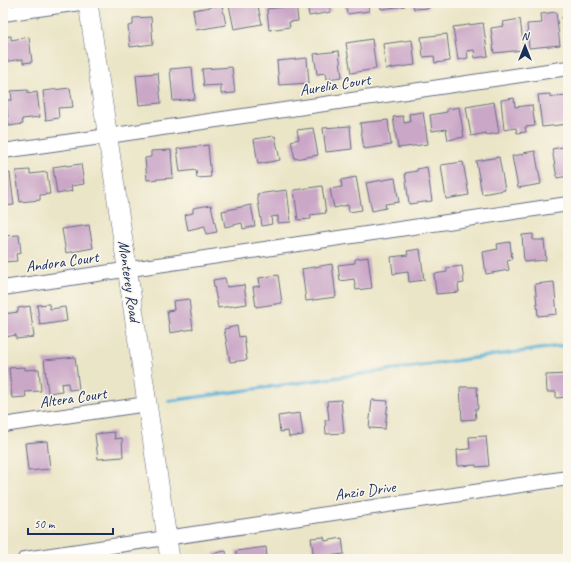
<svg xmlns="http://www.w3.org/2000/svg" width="571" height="562" font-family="Caveat,sans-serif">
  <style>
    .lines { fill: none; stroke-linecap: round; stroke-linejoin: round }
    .stream { stroke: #58afd5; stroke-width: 3.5 }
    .building { fill: #cba7c7 }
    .street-casing { stroke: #646f83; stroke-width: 16 }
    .secondary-casing { stroke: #646f83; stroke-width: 20 }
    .street { stroke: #fff; stroke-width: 14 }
    .secondary { stroke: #fff; stroke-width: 19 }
    .labels { text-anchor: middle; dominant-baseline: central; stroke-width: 3; stroke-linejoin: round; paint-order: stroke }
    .street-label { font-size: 16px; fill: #1b2f5e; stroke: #fbf7ec }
  </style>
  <rect width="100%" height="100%" fill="#fbf7ec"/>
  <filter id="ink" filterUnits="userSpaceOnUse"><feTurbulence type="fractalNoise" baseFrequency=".025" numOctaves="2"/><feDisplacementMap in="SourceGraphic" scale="8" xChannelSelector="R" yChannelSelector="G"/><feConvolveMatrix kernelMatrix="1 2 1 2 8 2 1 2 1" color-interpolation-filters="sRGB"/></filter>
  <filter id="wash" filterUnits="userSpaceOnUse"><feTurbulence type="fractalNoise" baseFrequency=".012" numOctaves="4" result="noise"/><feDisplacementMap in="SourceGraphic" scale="16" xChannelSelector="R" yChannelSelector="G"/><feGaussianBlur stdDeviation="0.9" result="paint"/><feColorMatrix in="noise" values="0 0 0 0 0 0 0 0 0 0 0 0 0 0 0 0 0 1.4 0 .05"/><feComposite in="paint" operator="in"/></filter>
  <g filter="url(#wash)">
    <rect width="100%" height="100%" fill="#ebe5c7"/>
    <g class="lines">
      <path class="stream" d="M 169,401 L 568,345"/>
    </g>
    <g id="blocks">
      <g class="building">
        <path d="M 237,3 L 257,3 L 262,24 L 234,29 L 229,5 Z"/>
        <path d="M 283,3 L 296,3 L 298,21 L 289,22 L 290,27 L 269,30 L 267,9 L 283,7 Z"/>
        <path d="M 307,3 L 330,3 L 331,12 L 309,16 Z"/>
        <path d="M 345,3 L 368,3 L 369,11 L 347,14 Z"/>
        <path d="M 380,3 L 404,3 L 405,6 L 381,9 Z"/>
        <path d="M 413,3 L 428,3 L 429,8 L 414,9 Z"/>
        <path d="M 222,5 L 226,25 L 196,30 L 193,10 Z"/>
        <path d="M 556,12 L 560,45 L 529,48 L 527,24 L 542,23 L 541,14 Z"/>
        <path d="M 568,16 L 568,33 L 565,33 L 562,17 Z"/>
        <path d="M 151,17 L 153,44 L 130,47 L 128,26 L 133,25 L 133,18 Z"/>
        <path d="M 520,19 L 524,50 L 494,53 L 491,28 L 504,26 L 503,22 Z"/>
        <path d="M 483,23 L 488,56 L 475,58 L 474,50 L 467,51 L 468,58 L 458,60 L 453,27 Z"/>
        <path d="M 447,34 L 450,61 L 435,63 L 434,56 L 423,57 L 421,37 Z"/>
        <path d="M 11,36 L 11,40 L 29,37 L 32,62 L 23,63 L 23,59 L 3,62 L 3,37 Z"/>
        <path d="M 372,39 L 376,69 L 351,73 L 346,43 Z"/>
        <path d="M 412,40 L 415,65 L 386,69 L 383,44 Z"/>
        <path d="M 339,51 L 342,77 L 327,79 L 326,73 L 317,74 L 314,54 Z"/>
        <path d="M 307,58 L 309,83 L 279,85 L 277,61 Z"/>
        <path d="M 192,67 L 195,99 L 173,101 L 170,69 Z"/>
        <path d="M 232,67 L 235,93 L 221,94 L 221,85 L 204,86 L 202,69 Z"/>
        <path d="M 158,73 L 161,103 L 139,105 L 136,75 Z"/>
        <path d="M 70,88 L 73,107 L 58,108 L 59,118 L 46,120 L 43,91 Z"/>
        <path d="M 28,90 L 28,94 L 37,92 L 40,117 L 22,119 L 23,124 L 9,126 L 6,100 L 12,100 L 11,91 Z"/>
        <path d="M 550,94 L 550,97 L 567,95 L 568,105 L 568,124 L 542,127 L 538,95 Z"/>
        <path d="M 514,98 L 515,107 L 532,105 L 535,126 L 525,127 L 526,132 L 517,133 L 516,128 L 504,130 L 501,100 Z"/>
        <path d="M 494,102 L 499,133 L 486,135 L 486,133 L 471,136 L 466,107 Z"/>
        <path d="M 459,107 L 464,137 L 448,140 L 446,129 L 432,131 L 430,115 L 447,112 L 447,109 Z"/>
        <path d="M 423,112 L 428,144 L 398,148 L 393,117 L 403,116 L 404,123 L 410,122 L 409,114 Z"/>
        <path d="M 388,120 L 391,145 L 364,149 L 360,123 Z"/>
        <path d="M 350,126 L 352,149 L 326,152 L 323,128 Z"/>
        <path d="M 313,128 L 318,155 L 295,159 L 291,141 L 299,139 L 297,130 Z"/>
        <path d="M 275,136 L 280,160 L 258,164 L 254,139 Z"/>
        <path d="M 208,145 L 211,177 L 197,178 L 196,170 L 180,172 L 177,149 Z"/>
        <path d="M 568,146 L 568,176 L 557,178 L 552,149 Z"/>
        <path d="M 171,150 L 173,178 L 147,180 L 145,158 L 151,157 L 151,151 Z"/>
        <path d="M 535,151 L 541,184 L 518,188 L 512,156 L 524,154 L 523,153 Z"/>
        <path d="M 499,157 L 505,190 L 482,194 L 476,161 Z"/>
        <path d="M 463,162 L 469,195 L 446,199 L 441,165 Z"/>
        <path d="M 81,164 L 84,184 L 71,186 L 72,191 L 57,194 L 53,167 L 66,165 L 66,166 Z"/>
        <path d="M 427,167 L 432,201 L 409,204 L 405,173 L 417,171 L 417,169 Z"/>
        <path d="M 30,170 L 30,174 L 47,172 L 50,194 L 40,195 L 40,200 L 20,202 L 16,171 Z"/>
        <path d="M 10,173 L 14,205 L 3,206 L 3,174 Z"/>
        <path d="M 356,177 L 362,210 L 349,212 L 348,205 L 334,208 L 330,189 L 342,187 L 341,180 Z"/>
        <path d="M 395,178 L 399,202 L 385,204 L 386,208 L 372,211 L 366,183 Z"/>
        <path d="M 322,186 L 326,213 L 310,215 L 311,219 L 298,220 L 294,190 Z"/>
        <path d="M 287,190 L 291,222 L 278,223 L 278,216 L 271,217 L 272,224 L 262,226 L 257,194 Z"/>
        <path d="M 211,205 L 217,232 L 206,234 L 205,226 L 188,230 L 185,215 L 193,213 L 193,208 Z"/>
        <path d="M 251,205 L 255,226 L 243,229 L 242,223 L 225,227 L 222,211 Z"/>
        <path d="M 89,225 L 93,248 L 66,253 L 62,229 Z"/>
        <path d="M 533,234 L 533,240 L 544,240 L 546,260 L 524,262 L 522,235 Z"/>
        <path d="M 19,235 L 21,253 L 16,254 L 17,261 L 3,262 L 3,236 Z"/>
        <path d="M 510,242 L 512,259 L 507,260 L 509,270 L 486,274 L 483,252 L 498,249 L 497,244 Z"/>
        <path d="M 420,249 L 424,280 L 409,282 L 408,272 L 393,274 L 391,257 L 408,255 L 407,251 Z"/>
        <path d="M 368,257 L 372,288 L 356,290 L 354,279 L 340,281 L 338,265 L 355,263 L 355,259 Z"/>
        <path d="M 332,264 L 336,297 L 306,301 L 302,269 Z"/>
        <path d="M 462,266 L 464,283 L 458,284 L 459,292 L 436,294 L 434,274 L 447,272 L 447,268 Z"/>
        <path d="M 278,275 L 282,303 L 256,307 L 253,287 L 260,286 L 259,278 Z"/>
        <path d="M 225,278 L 227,287 L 244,285 L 247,304 L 218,308 L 213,280 Z"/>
        <path d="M 554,282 L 557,314 L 538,316 L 535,284 Z"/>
        <path d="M 189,299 L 193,329 L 170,333 L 167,311 L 174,310 L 173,301 Z"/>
        <path d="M 49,304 L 50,309 L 65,307 L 67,321 L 40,325 L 37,305 Z"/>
        <path d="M 30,306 L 34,337 L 16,339 L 16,335 L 5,337 L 3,326 L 3,314 L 18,312 L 18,308 Z"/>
        <path d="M 237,326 L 239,337 L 244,336 L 247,360 L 230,362 L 224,329 Z"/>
        <path d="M 75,357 L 79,389 L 69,390 L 68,383 L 61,384 L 62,391 L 48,393 L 44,360 Z"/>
        <path d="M 25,367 L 25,370 L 39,369 L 41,391 L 25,392 L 26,397 L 12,398 L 9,368 Z"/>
        <path d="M 568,374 L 568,397 L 556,398 L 556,392 L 547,392 L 546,375 Z"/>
        <path d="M 460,387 L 477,387 L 478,409 L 475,409 L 476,419 L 462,420 Z"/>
        <path d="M 341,400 L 344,433 L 326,434 L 325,420 L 329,420 L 327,401 Z"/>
        <path d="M 372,400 L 388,401 L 385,429 L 369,428 Z"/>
        <path d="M 300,413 L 303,435 L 289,437 L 288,431 L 280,432 L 278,416 Z"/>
        <path d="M 114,432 L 115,439 L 122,438 L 123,457 L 98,459 L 95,434 Z"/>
        <path d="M 486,436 L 489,466 L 476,467 L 476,465 L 458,466 L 457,450 L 470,449 L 469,437 Z"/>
        <path d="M 47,441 L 50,469 L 28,471 L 25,443 Z"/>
        <path d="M 324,537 L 325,541 L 342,538 L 344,554 L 330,556 L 330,559 L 314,559 L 311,538 Z"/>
        <path d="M 266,547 L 267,559 L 237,559 L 236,551 Z"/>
        <path d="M 226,551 L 227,559 L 214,559 L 214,553 Z"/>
      </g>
    </g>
  </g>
  <g filter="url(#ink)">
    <use href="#blocks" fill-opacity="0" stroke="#646f83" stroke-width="1"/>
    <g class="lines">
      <g class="street-casing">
        <g id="street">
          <path d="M 3,14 L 80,3"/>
          <path d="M 3,151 L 108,136 L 568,68"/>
          <path d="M 3,288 L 568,204"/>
          <path d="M 3,425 L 147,404"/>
          <path d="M 25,559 L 568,478"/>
        </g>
      </g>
      <g class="secondary-casing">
        <path id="secondary" d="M 88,3 L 170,559"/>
      </g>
      <use href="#street" class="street"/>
      <use href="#secondary" class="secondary"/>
    </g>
  </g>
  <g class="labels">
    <g class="street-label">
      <text transform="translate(335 85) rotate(-9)">Aurelia Court</text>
      <text transform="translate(62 262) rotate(-8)">Andora Court</text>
      <text transform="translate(129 281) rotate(82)">Monterey Road</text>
      <text transform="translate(73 398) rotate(-8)">Altera Court</text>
      <text transform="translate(365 491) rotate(-8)">Anzio Drive</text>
    </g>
  </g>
  <rect width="571" height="562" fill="none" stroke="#fbf7ec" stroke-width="16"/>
  <g transform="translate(525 46)" stroke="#fbf7ec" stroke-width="3" paint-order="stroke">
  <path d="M0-3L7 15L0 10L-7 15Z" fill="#1b2f5e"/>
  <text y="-6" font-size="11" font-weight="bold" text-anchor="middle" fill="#1b2f5e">N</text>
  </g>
  <path d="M28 528v6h85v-6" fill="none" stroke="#1b2f5e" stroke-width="2"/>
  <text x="34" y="528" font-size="12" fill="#1b2f5e" stroke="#fbf7ec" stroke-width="3" paint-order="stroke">50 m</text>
</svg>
